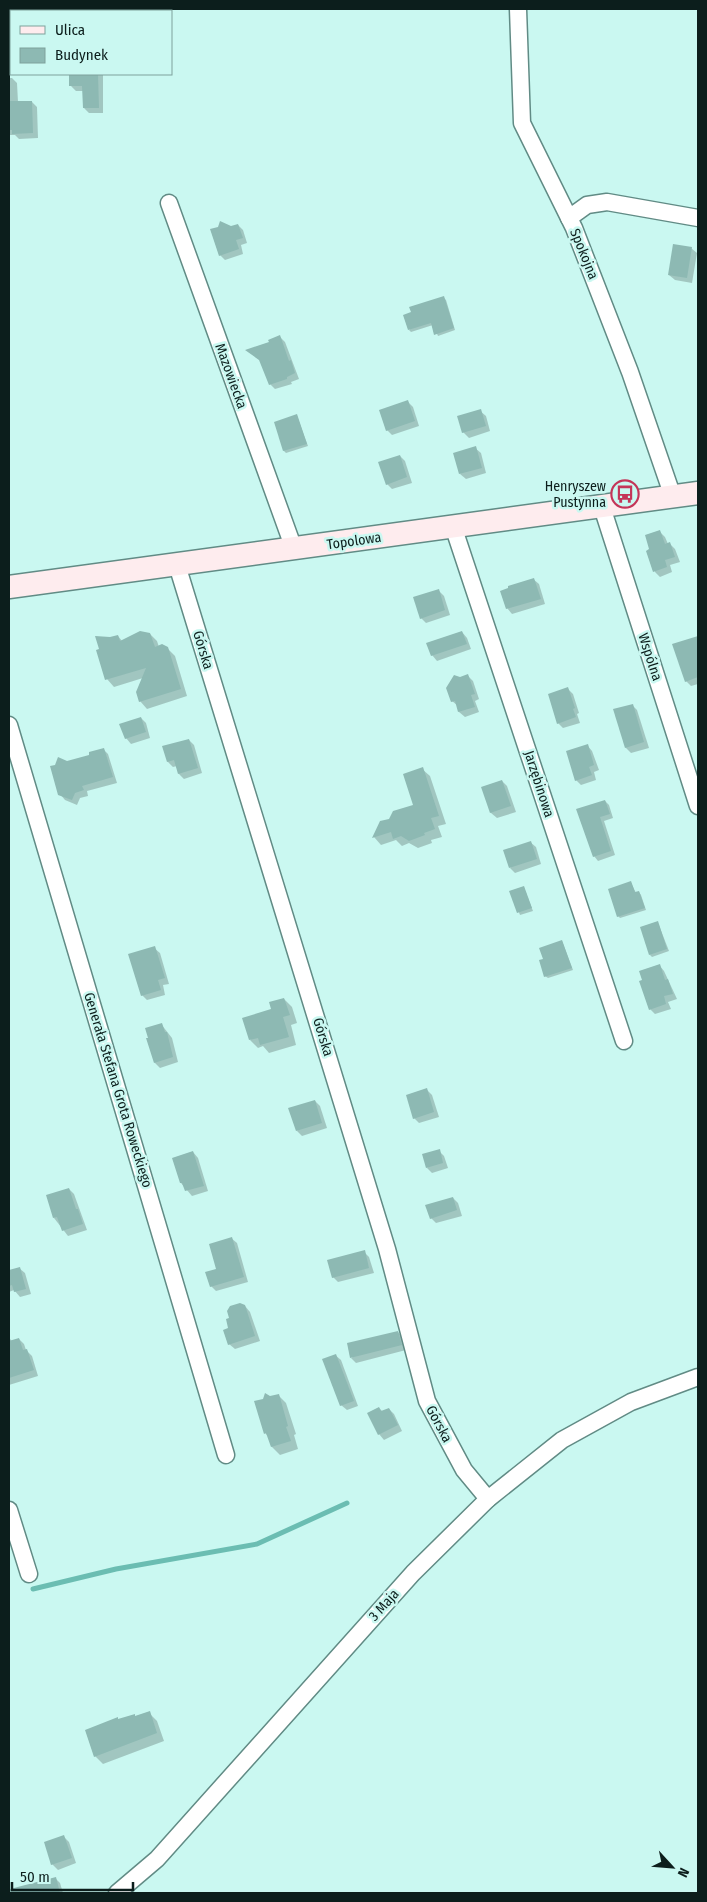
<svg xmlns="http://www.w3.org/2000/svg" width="707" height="1902" font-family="'Fira Sans Condensed',sans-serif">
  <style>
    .shadow { fill: #0003 }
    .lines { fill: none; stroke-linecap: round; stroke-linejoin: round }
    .stream { stroke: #6bbdb2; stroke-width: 5 }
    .building { fill: #8db9b3 }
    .street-casing { stroke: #618b85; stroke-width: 19 }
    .secondary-casing { stroke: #618b85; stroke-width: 25 }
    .street { stroke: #fff; stroke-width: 16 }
    .secondary { stroke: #feecee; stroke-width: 22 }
    .labels { text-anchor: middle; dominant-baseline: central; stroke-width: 5; stroke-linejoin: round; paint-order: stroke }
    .street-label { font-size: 14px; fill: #0c1e1c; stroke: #caf8f1 }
    .poi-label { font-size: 14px; fill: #0c1e1c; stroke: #caf8f1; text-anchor: end }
  </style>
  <rect width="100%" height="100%" fill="#caf8f1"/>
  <g class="shadow">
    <path d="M 71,74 L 103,75 L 103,113 L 89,113 L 84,108 L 84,91 L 76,91 L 71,86 Z"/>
    <path d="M 9,78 L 12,78 L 17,83 L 18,102 L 32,102 L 37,107 L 38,138 L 19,139 L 15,135 L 9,135 Z"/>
    <path d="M 238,225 L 243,230 L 247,243 L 241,245 L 243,254 L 225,260 L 220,255 L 231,228 Z"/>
    <path d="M 691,248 L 697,253 L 692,283 L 675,280 L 669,275 Z"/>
    <path d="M 443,297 L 446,300 L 455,330 L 438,336 L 433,325 L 411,332 L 409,330 Z"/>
    <path d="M 280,337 L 285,342 L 299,379 L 291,382 L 292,384 L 275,389 L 270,384 L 261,361 L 247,350 L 270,343 Z"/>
    <path d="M 408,402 L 413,407 L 419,426 L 392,435 L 387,430 Z"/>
    <path d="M 480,411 L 486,416 L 490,431 L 469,438 L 463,432 Z"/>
    <path d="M 297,416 L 308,446 L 286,453 L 284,451 L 275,423 Z"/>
    <path d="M 475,448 L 481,453 L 486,473 L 466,479 L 460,474 Z"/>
    <path d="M 400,456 L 405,461 L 412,483 L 392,489 L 387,484 Z"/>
    <path d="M 660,532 L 665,537 L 668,544 L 670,544 L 675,549 L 680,562 L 670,565 L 672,572 L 660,577 L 655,572 L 648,551 Z"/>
    <path d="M 533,579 L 539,584 L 545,604 L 512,614 L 507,608 Z"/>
    <path d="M 438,590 L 444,596 L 450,615 L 426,623 L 421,618 Z"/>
    <path d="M 462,632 L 467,638 L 471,649 L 437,661 L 432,655 Z"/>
    <path d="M 150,634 L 157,641 L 159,647 L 167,648 L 175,656 L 187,696 L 147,709 L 140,701 L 143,678 L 114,687 L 107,679 L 110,639 L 118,636 L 122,641 Z"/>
    <path d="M 698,637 L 698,684 L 691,686 L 686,681 L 674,645 Z"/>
    <path d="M 468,676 L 473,681 L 479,699 L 475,701 L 479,712 L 465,717 L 459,712 L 458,706 L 452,701 L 460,678 Z"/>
    <path d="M 568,689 L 573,694 L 579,713 L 577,714 L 580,723 L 563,728 L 558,723 Z"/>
    <path d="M 632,705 L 637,710 L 649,748 L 631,753 L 626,748 Z"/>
    <path d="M 141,718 L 146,723 L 150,738 L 131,744 L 126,738 Z"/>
    <path d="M 189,740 L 194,745 L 202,773 L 184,779 L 179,774 L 177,766 L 173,767 L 168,762 L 163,747 Z"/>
    <path d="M 587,745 L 592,751 L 599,770 L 594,772 L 596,780 L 581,785 L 576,780 Z"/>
    <path d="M 103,749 L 108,754 L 117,783 L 87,791 L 88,796 L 80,798 L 77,805 L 65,800 L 60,794 L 66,762 L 91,756 Z"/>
    <path d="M 422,769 L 430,776 L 446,824 L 438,826 L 442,837 L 431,840 L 432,843 L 418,848 L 409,843 L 402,846 L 396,840 L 381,845 L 374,837 L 390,820 L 415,806 Z"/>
    <path d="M 502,781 L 507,786 L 516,812 L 497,818 L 491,813 L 483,788 Z"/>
    <path d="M 605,801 L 609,805 L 613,818 L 604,821 L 615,855 L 598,861 L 594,856 L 578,810 Z"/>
    <path d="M 530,842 L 536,847 L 541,864 L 515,873 L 510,868 Z"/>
    <path d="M 631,883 L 636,893 L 639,892 L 641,895 L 646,910 L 620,918 L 618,916 Z"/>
    <path d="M 524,888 L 533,911 L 520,915 L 511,892 Z"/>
    <path d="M 658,923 L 669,951 L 652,957 L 650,955 Z"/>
    <path d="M 562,941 L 573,970 L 548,978 L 545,976 Z"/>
    <path d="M 154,948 L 160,953 L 169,984 L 163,985 L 165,995 L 147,1000 L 142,995 Z"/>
    <path d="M 659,965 L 664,971 L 677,999 L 668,1002 L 671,1009 L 655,1014 L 650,1009 Z"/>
    <path d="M 284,999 L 292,1007 L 297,1023 L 291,1025 L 296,1045 L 269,1053 L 263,1046 L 258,1048 L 250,1040 L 273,1010 Z"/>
    <path d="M 161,1024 L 172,1038 L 178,1062 L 160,1068 L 155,1063 Z"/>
    <path d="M 427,1090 L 432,1095 L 439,1117 L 419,1123 L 414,1118 Z"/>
    <path d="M 315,1101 L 320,1106 L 327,1128 L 302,1136 L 297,1131 Z"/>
    <path d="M 439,1151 L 444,1156 L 448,1168 L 432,1173 L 427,1168 Z"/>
    <path d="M 193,1152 L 198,1158 L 208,1191 L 192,1196 L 181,1183 Z"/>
    <path d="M 69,1189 L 74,1194 L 87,1230 L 68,1236 L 54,1218 Z"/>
    <path d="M 453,1198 L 458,1203 L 462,1216 L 436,1223 L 431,1218 Z"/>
    <path d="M 231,1238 L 237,1243 L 248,1282 L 216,1291 L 211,1286 Z"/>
    <path d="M 364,1252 L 369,1257 L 374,1273 L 338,1282 L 333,1277 Z"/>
    <path d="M 19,1268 L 25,1273 L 31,1294 L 20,1297 L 14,1290 L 9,1292 L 9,1271 Z"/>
    <path d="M 245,1306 L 250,1312 L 260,1341 L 235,1349 L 229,1344 Z"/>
    <path d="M 398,1332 L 403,1338 L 406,1350 L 356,1363 L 351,1358 Z"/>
    <path d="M 9,1338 L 12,1341 L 19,1339 L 24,1344 L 26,1350 L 32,1356 L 38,1376 L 9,1385 Z"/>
    <path d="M 335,1355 L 341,1360 L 358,1406 L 347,1410 L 341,1405 Z"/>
    <path d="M 278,1395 L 286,1403 L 296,1434 L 294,1435 L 298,1449 L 280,1455 L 272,1447 L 269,1437 L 265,1433 L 270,1398 Z"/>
    <path d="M 379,1408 L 383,1412 L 389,1409 L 394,1414 L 402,1431 L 384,1440 L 379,1434 L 369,1413 Z"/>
    <path d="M 149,1713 L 157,1721 L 164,1741 L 103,1764 L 95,1756 L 119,1720 L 134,1715 L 136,1717 Z"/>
    <path d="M 64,1837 L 69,1842 L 76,1863 L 58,1870 L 52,1864 Z"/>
    <path d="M 55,1878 L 60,1883 L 63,1893 L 36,1893 L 33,1884 Z"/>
  </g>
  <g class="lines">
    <path class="stream" d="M 33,1589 L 116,1569 L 257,1544 L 347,1503"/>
  </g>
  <g class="building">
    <path d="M 69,74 L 98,74 L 99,108 L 83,108 L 82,86 L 69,86 Z"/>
    <path d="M 9,101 L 32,101 L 33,133 L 12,134 L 12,130 L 9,130 Z"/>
    <path d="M 220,221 L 231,226 L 238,224 L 243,238 L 236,240 L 239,249 L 219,256 L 210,229 L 218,227 Z"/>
    <path d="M 673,244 L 692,247 L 687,278 L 668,275 Z"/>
    <path d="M 444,296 L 454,328 L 434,335 L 431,323 L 408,330 L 403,315 L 411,312 L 409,307 Z"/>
    <path d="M 280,335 L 289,361 L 291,360 L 295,373 L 287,377 L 287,379 L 269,385 L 259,360 L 245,350 L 269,342 L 268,340 Z"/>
    <path d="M 408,400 L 415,421 L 386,431 L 379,410 Z"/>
    <path d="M 481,409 L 486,426 L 462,433 L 457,416 Z"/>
    <path d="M 297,414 L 307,444 L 283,451 L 274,422 Z"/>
    <path d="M 476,446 L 482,468 L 459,474 L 453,453 Z"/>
    <path d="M 400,455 L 407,477 L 386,485 L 378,462 Z"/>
    <path d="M 660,530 L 665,544 L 670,542 L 675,557 L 665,560 L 667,567 L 653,572 L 646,551 L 649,549 L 645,535 Z"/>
    <path d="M 534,578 L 541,599 L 506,609 L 500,591 L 508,588 L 508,586 Z"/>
    <path d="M 439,589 L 445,610 L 420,619 L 413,597 Z"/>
    <path d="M 140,631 L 150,633 L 155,647 L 162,644 L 168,647 L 181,689 L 139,702 L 136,692 L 146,668 L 105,680 L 96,650 L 99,649 L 95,636 L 110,637 L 118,635 L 120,641 Z"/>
    <path d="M 462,631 L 467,644 L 431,656 L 426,643 Z"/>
    <path d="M 698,636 L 698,677 L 685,682 L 672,644 Z"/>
    <path d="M 468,674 L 475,694 L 471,695 L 475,707 L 458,712 L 455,701 L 451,702 L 446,688 L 454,675 L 460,677 Z"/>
    <path d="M 568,687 L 575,708 L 573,709 L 576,717 L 557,724 L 548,694 Z"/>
    <path d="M 633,704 L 644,742 L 625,748 L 613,709 Z"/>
    <path d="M 141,717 L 146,732 L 125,739 L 119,724 Z"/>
    <path d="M 189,739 L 198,768 L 178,774 L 174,760 L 167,762 L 162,746 Z"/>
    <path d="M 588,744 L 594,765 L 589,767 L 592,775 L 575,781 L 566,751 Z"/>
    <path d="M 104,748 L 113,777 L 82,786 L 84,790 L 75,793 L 72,800 L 58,795 L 50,766 L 55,765 L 58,757 L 67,761 L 89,755 L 89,752 Z"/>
    <path d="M 423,767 L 439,816 L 431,818 L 435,829 L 424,833 L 425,835 L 409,841 L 401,836 L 393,839 L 391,832 L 372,838 L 380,821 L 389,819 L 393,811 L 413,805 L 403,774 Z"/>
    <path d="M 502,780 L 511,806 L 490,813 L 481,787 Z"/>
    <path d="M 605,800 L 610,814 L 600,817 L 611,851 L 593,857 L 576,809 Z"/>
    <path d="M 531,841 L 537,859 L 509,868 L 503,850 Z"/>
    <path d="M 631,881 L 635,892 L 639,891 L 645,908 L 617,917 L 608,889 Z"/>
    <path d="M 524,886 L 532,908 L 517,913 L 509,891 Z"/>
    <path d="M 658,921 L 667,949 L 649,955 L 640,927 Z"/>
    <path d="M 562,940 L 572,968 L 544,977 L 539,960 L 543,959 L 539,948 Z"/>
    <path d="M 155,946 L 165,978 L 158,980 L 161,990 L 141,996 L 128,954 Z"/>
    <path d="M 660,964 L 665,980 L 668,979 L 673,994 L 664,996 L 666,1004 L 649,1010 L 639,981 L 642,980 L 639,971 Z"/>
    <path d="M 284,998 L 290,1015 L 283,1017 L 289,1037 L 260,1045 L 258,1038 L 249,1040 L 242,1018 L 271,1009 L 269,1002 Z"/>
    <path d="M 162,1023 L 165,1032 L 167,1032 L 173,1057 L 154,1063 L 146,1038 L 148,1038 L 145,1028 Z"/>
    <path d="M 427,1088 L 434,1112 L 413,1119 L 406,1095 Z"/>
    <path d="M 315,1100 L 322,1123 L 296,1131 L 288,1108 Z"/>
    <path d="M 440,1149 L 443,1163 L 426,1168 L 422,1154 Z"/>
    <path d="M 193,1151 L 204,1186 L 185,1191 L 182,1183 L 180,1183 L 172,1158 Z"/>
    <path d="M 69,1188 L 76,1209 L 78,1209 L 83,1224 L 62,1231 L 57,1217 L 53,1218 L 46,1195 Z"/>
    <path d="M 453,1197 L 457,1210 L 430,1219 L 425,1205 Z"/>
    <path d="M 232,1237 L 244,1277 L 210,1287 L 205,1272 L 216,1269 L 209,1244 Z"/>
    <path d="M 365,1250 L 369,1268 L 332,1278 L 327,1260 Z"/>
    <path d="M 20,1267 L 26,1289 L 14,1292 L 12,1285 L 9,1286 L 9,1270 Z"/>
    <path d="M 240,1303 L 245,1305 L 255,1336 L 228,1345 L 223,1330 L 228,1328 L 226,1319 L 229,1318 L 227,1311 L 230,1306 Z"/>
    <path d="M 398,1331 L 402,1345 L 350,1358 L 347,1343 Z"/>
    <path d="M 19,1338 L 23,1350 L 27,1349 L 34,1370 L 9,1378 L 9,1341 Z"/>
    <path d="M 336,1354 L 354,1401 L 340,1406 L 322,1359 Z"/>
    <path d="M 265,1393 L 270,1396 L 279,1394 L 288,1426 L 286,1427 L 291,1441 L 271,1447 L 266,1433 L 264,1434 L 254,1401 L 263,1399 Z"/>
    <path d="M 379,1407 L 381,1411 L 389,1408 L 398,1425 L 378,1435 L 367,1413 Z"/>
    <path d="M 150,1711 L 157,1733 L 94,1757 L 85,1730 L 118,1717 L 118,1719 L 135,1714 L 135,1716 Z"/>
    <path d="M 64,1835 L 72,1858 L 51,1865 L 44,1842 Z"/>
    <path d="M 56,1877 L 60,1893 L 10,1893 L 10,1889 Z"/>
  </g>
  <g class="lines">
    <g class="street-casing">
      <g id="street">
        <path d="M 518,9 L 522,123 L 574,228 L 630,372 L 673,497"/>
        <path d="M 14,11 L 16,9"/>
        <path d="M 169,203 L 294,549"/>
        <path d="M 569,218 L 587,205 L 607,202 L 698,218"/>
        <path d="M 602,507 L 698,806"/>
        <path d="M 453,526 L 624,1041"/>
        <path d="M 177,565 L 387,1249 L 427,1401 L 464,1470 L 488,1499"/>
        <path d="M 9,725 L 226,1455"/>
        <path d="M 9,1510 L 29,1574"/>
        <path d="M 117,1893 L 157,1859 L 413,1573 L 488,1499 L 562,1440 L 631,1402 L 698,1377"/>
      </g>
    </g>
    <g class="secondary-casing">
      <path id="secondary" d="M 9,587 L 698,493"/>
    </g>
    <use href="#street" class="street"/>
    <use href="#secondary" class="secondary"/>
  </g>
  <defs>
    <g id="bus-ring" transform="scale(1.4375)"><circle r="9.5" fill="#caf8f1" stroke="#c43558" stroke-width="1.5"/><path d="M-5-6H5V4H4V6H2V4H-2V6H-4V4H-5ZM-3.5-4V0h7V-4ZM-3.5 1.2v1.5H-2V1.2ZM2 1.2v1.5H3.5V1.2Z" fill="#c43558"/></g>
  </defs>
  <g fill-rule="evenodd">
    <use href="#bus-ring" x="625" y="494"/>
  </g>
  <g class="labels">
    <g class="street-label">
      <text transform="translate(584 254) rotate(68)">Spokojna</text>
      <text transform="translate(231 376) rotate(70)">Mazowiecka</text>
      <text transform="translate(354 541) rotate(-8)">Topolowa</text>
      <text transform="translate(203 650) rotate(73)">Górska</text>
      <text transform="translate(650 657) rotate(72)">Wspólna</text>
      <text transform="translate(539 784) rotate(72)">Jarzębinowa</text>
      <text transform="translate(323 1037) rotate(73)">Górska</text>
      <text transform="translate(118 1090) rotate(73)">Generała Stefana Grota Roweckiego</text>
      <text transform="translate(439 1424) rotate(62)">Górska</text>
      <text transform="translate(384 1605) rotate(-48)">3 Maja</text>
    </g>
    <g class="poi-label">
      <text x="606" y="486">Henryszew<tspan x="606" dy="16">Pustynna</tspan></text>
    </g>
  </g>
  <rect width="707" height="1902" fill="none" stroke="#0c1e1c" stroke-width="20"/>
  <rect x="10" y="10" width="162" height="65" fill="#caf8f1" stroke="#7ea19c"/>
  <rect x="20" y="26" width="25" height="8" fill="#feecee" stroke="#7ea19c"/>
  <text x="55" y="35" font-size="15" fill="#0c1e1c">Ulica</text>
  <rect x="20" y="48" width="25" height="15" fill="#8db9b3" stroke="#7ea19c"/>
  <text x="55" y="60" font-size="15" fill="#0c1e1c">Budynek</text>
  <g transform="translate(672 1867) rotate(116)" stroke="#caf8f1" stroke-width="4" paint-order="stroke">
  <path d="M0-4L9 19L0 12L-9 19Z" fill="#0c1e1c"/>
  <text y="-8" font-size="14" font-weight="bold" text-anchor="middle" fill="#0c1e1c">N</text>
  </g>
  <path d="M12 1882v8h121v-8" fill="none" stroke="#0c1e1c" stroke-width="2.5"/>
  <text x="20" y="1882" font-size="15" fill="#0c1e1c" stroke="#caf8f1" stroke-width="4" paint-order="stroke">50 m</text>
</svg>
